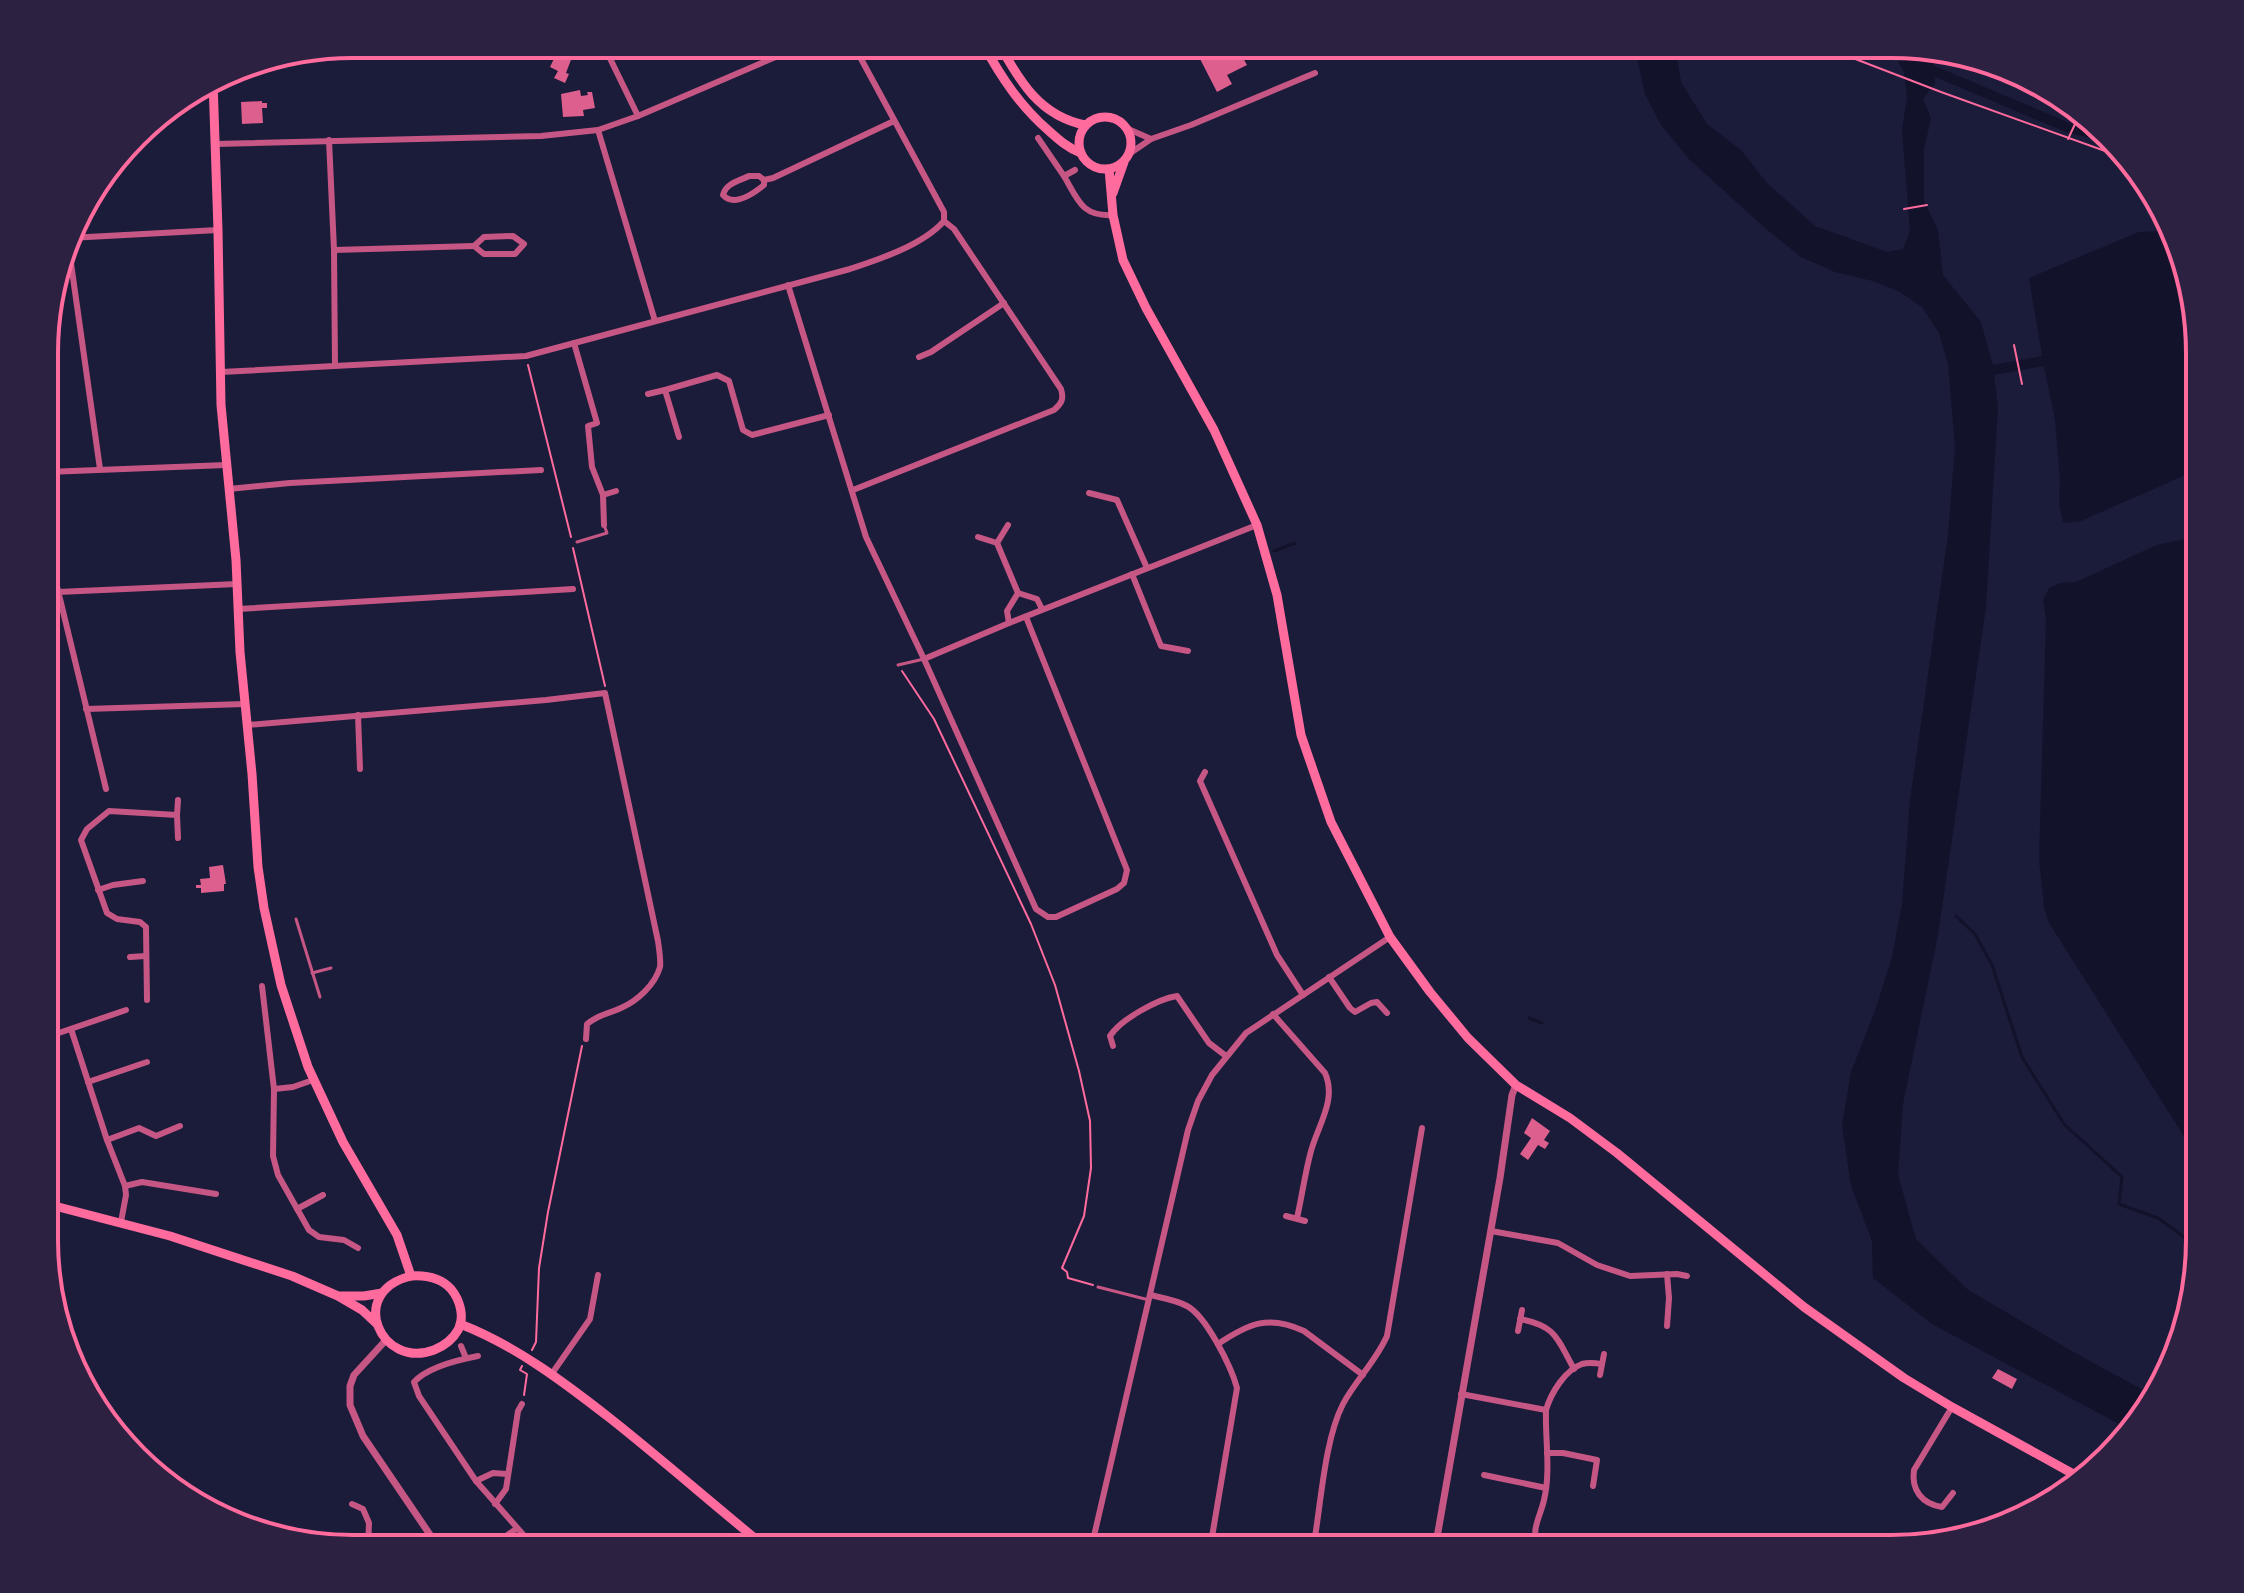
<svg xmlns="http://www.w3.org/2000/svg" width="2244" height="1593" font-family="'Varela Round',sans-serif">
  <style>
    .water { fill: #12122b }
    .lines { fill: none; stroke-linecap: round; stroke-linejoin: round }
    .stream { stroke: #12122b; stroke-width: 3 }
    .canal { stroke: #12122b; stroke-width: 10 }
    .building { fill: #dd5f8e }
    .path { stroke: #ff6b9d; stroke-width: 2 }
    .service { stroke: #c65784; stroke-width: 3 }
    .minor { stroke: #c65784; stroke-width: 6 }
    .tertiary { stroke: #c65784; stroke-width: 7 }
    .primary { stroke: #ff6b9d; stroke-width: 9 }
    .rim { fill: none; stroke: #ff6b9d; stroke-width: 4 }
  </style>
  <rect width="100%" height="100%" fill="#1b1b3a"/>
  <g class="water">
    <path d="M 1634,45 L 1675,45 L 1681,82 L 1707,124 L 1741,150 L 1767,183 L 1815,226 L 1887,252 L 1903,249 L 1910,231 L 1902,130 L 1907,97 L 1904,72 L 1888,45 L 1910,45 L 1933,50 L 1935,83 L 1923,99 L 1931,118 L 1924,149 L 1924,201 L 1938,230 L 1943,275 L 1981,322 L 1993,366 L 1998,407 L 1986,607 L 1938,935 L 1903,1104 L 1898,1175 L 1916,1239 L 1967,1289 L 2070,1350 L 2154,1396 L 2132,1431 L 1932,1324 L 1873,1278 L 1872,1241 L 1851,1186 L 1842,1125 L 1851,1072 L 1876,1008 L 1892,957 L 1902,904 L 1910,800 L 1948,535 L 1955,447 L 1948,364 L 1939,333 L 1922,307 L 1900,292 L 1873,281 L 1835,272 L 1801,257 L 1765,228 L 1689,159 L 1661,125 L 1645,94 Z"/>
    <path d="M 2166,231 L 2172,233 L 2199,334 L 2199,469 L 2081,521 L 2063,523 L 2059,504 L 2060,479 L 2055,420 L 2043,361 L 2029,278 L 2139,232 Z"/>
    <path d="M 2189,538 L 2199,541 L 2199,1160 L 2049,923 L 2044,908 L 2039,859 L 2046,619 L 2043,600 L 2049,588 L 2060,583 L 2076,582 L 2157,545 Z"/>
  </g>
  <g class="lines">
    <g class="stream">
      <path d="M 1274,551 L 1295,543"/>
      <path d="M 1956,916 L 1975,934 L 1992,965 L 2022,1057 L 2064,1124 L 2122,1177 L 2119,1204 L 2158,1218 L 2199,1248"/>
      <path d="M 1529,1018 L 1542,1023"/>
    </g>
    <g class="canal">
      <path d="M 1922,66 L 2069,128 L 2102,135"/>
      <path d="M 1982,372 L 2043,361"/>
    </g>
  </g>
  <g class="building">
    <path d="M 558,44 L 577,44 L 566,73 L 569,74 L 565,83 L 554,78 L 558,71 L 550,67 L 559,48 L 556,47 Z"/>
    <path d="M 1213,47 L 1219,60 L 1238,49 L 1247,65 L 1227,75 L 1232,84 L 1217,92 L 1198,55 Z"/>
    <path d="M 580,90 L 581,96 L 588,95 L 587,92 L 592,92 L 595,108 L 583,110 L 584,116 L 563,117 L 561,94 Z"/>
    <path d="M 262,101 L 262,103 L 267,103 L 267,108 L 262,108 L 263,123 L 242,124 L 241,102 Z"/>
    <path d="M 223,865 L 226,884 L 224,884 L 224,891 L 201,893 L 201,888 L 196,888 L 196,885 L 201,885 L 200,879 L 210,878 L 209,867 Z"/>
    <path d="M 1532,1118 L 1550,1131 L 1544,1140 L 1549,1143 L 1545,1149 L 1538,1145 L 1528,1160 L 1520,1154 L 1531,1138 L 1524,1133 Z"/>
    <path d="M 1998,1369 L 2017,1379 L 2012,1389 L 1992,1378 Z"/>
  </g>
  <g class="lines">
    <g class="path">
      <path d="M 1819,45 L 1941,92 L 2119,156"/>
      <path d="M 1980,61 L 2025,77"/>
      <path d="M 2062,98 L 2076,122 L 2068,139"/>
      <path d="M 1904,209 L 1927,205"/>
      <path d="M 2014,345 L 2022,384"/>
      <path d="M 528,365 L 571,537"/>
      <path d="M 573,548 L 605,686"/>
      <path d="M 902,671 L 934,719 L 1031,924 L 1055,985 L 1079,1071 L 1090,1121 L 1091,1168 L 1084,1216 L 1062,1268 L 1067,1272 L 1068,1278 L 1093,1285"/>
      <path d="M 532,1350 L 536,1342 L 539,1268 L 548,1212 L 582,1046"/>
      <path d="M 522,1366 L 520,1370 L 527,1374 L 524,1395"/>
    </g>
    <g class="service">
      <path d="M 577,542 L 607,533 L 604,525"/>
      <path d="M 898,665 L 924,659"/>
      <path d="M 296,919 L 320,997"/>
      <path d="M 312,973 L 331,968"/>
      <path d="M 1098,1287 L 1149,1300"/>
    </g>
    <g class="minor">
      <path d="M 603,44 L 638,116"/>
      <path d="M 1126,128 L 1151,139 L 1129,154"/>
      <path d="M 598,130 L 655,321"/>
      <path d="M 1038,138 L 1064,176"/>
      <path d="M 1151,139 L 1191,125 L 1315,73"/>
      <path d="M 329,140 L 334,250 L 335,366"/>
      <path d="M 216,144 L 541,136 L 598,130 L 638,116 L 806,44"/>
      <path d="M 1075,170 L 1064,176 C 1078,200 1082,217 1113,215"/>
      <path d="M 749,176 L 759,176 L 764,180 L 764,185 C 753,194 734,207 723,195 C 726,183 739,181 749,176 Z"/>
      <path d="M 764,180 L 773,178 L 894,121"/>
      <path d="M 513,236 L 524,244 L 515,254 L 484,254 L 474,246 L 484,237 Z"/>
      <path d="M 69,238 L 218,230"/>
      <path d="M 68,242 L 100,469"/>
      <path d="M 334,250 L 474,246"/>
      <path d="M 788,285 L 866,537 L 924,659 L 1036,909 L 1048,917 L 1056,917 L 1117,889 L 1124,883 L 1127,870 L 1026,617"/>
      <path d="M 574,343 L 597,423 L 588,426 L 592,467 L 603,495 L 604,525"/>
      <path d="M 919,357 L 931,352 L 1004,303"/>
      <path d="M 221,372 L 526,356 L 850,269 C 880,259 923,245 944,221"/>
      <path d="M 648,394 L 665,390"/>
      <path d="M 679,437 L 665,390 L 717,375 L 729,381 L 743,430 L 752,435 L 829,415"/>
      <path d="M 47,472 L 226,465"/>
      <path d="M 229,489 L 290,483 L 541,470"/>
      <path d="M 853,490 L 1054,410 C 1062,403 1064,399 1061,389 L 954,229 L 944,221 L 944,212 L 853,44"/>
      <path d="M 1089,493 L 1117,500 L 1147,568"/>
      <path d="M 603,495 L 616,491"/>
      <path d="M 978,537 L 997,543 L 1018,593"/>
      <path d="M 997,543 L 1008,525"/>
      <path d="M 47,545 L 106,789"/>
      <path d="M 1132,574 L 1161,646 L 1188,651"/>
      <path d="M 58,592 L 237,584"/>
      <path d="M 238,609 L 573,589"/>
      <path d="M 1009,623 L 1007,611 L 1018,593 L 1037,599 L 1042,609"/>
      <path d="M 924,659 L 1009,623 L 1257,525"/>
      <path d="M 86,709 L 245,704"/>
      <path d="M 358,715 L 360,769"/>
      <path d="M 247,725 L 546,700 L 605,693 L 658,941 C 659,949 661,960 660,967 C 655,985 637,1001 621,1008 C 606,1015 601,1013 587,1024 L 586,1039"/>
      <path d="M 1205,772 L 1200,781 L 1277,955 L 1303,995"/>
      <path d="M 177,815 L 178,800"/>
      <path d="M 98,890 L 113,885 L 143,881"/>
      <path d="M 130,957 L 146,956"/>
      <path d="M 1329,977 L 1350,1008 L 1355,1012 L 1371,1003 L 1377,1002 L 1387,1013"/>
      <path d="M 262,986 L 274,1089"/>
      <path d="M 147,1000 L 146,927 L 140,922 L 117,919 L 107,913 L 81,840 L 87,829 L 109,811 L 177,815 L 178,838"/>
      <path d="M 1273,1014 L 1325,1073 C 1337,1100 1318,1125 1311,1151 C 1305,1173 1302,1196 1297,1218"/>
      <path d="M 71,1029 L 107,1140 L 125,1186 L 126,1195 L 121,1222"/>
      <path d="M 50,1036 L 126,1010"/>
      <path d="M 1113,1046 L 1110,1036 C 1121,1019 1158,999 1177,996 L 1209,1043 L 1226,1056"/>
      <path d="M 313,1080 L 293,1087 L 274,1089 L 273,1156 L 278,1175 L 309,1230 L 319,1237 L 344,1240 L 358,1248"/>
      <path d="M 88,1082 L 147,1062"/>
      <path d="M 107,1140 L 139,1128 L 156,1136 L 180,1126"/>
      <path d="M 125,1186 L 142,1182 L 216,1194"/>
      <path d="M 297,1209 L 323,1195"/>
      <path d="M 1286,1216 L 1305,1221"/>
      <path d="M 1491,1231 L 1558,1243 L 1597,1265 L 1630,1276 L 1677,1274 L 1687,1276"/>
      <path d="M 1150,1295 C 1162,1298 1176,1300 1187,1306 C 1206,1316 1231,1366 1237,1388 L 1210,1549"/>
      <path d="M 1520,1319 C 1557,1326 1557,1339 1574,1369"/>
      <path d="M 1667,1326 L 1669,1298 L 1667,1274"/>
      <path d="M 1518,1331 L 1522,1310"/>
      <path d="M 1218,1344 C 1248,1324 1268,1314 1304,1331 L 1363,1375"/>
      <path d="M 461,1346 L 466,1358"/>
      <path d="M 478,1356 C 457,1360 428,1367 414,1382 L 419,1396 L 476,1481 L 535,1548"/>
      <path d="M 551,1375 L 590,1319 L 598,1275"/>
      <path d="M 1600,1375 L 1604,1354"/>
      <path d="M 1461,1394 L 1546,1410"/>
      <path d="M 1952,1407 L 1914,1470 C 1911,1490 1922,1504 1942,1507 L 1953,1493"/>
      <path d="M 1547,1453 L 1563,1453 L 1597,1460 L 1593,1486"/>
      <path d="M 1484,1475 L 1546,1488"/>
      <path d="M 476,1481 L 493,1473 L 507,1474"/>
      <path d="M 352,1504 L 363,1509 L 369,1523 L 368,1548"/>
      <path d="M 495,1504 L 506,1489 L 518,1411 L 522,1404"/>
      <path d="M 1489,1540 L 1487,1548 L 1489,1549"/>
      <path d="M 489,1548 L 516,1529"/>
      <path d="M 1091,1549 L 1188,1130 L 1198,1101 L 1212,1075 L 1246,1033 L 1390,937"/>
      <path d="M 1313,1549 C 1321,1506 1324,1441 1343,1404 C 1356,1380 1376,1361 1387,1336 L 1422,1128"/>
      <path d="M 1509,1549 L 1536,1542"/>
      <path d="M 1540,1549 C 1529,1531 1540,1518 1544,1500 C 1551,1471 1545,1439 1546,1410 C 1551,1393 1565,1370 1582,1364 C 1589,1362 1595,1363 1602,1364"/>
    </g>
    <g class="tertiary">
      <path d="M 386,1340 L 354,1375 L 350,1386 L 350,1405 L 363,1436 L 439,1548"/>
      <path d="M 1435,1549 L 1500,1178 L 1512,1095 L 1516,1085"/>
    </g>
    <g class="primary">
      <path d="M 983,44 C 1001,77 1020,106 1049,131 C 1059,140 1068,148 1081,153"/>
      <path d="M 999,44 C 1020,82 1040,116 1085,125"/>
      <path d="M 213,81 L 218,230 L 221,405 L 236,560 L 240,652 L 252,774 L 258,867 L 264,908 L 281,985 L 308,1067 L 343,1142 L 397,1235 L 411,1276"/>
      <circle cx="1105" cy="143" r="26"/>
      <path d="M 1109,169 L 1113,215 L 1123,260 L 1146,308 L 1214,430 L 1257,525 L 1277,595 L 1301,735 L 1331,822 L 1390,937 L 1430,992 L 1468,1038 L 1516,1085 L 1570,1118 L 1617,1153 L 1804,1307 L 1904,1378 L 1952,1407 L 2077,1476"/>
      <path d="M 1113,193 L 1124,162"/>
      <path d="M 47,1204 L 170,1236 L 292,1276 L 338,1296 L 362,1310 L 377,1324"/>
      <path d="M 411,1276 C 426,1275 440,1277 451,1289 C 460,1300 465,1317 458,1330 C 453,1339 444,1346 434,1350 C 381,1370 346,1292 411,1276 Z"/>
      <path d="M 341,1296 L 364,1296 L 382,1293"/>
      <path d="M 460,1324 C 515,1345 565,1383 611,1419 C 664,1461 715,1506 768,1549"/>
    </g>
  </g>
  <path d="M0 0H2244V1593H0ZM353 58H1891A295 295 0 0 1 2186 353V1240A295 295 0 0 1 1891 1535H353A295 295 0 0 1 58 1240V353A295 295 0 0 1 353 58Z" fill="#2d2142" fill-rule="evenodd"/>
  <path class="rim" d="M353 58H1891A295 295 0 0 1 2186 353V1240A295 295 0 0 1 1891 1535H353A295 295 0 0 1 58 1240V353A295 295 0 0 1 353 58Z"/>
</svg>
